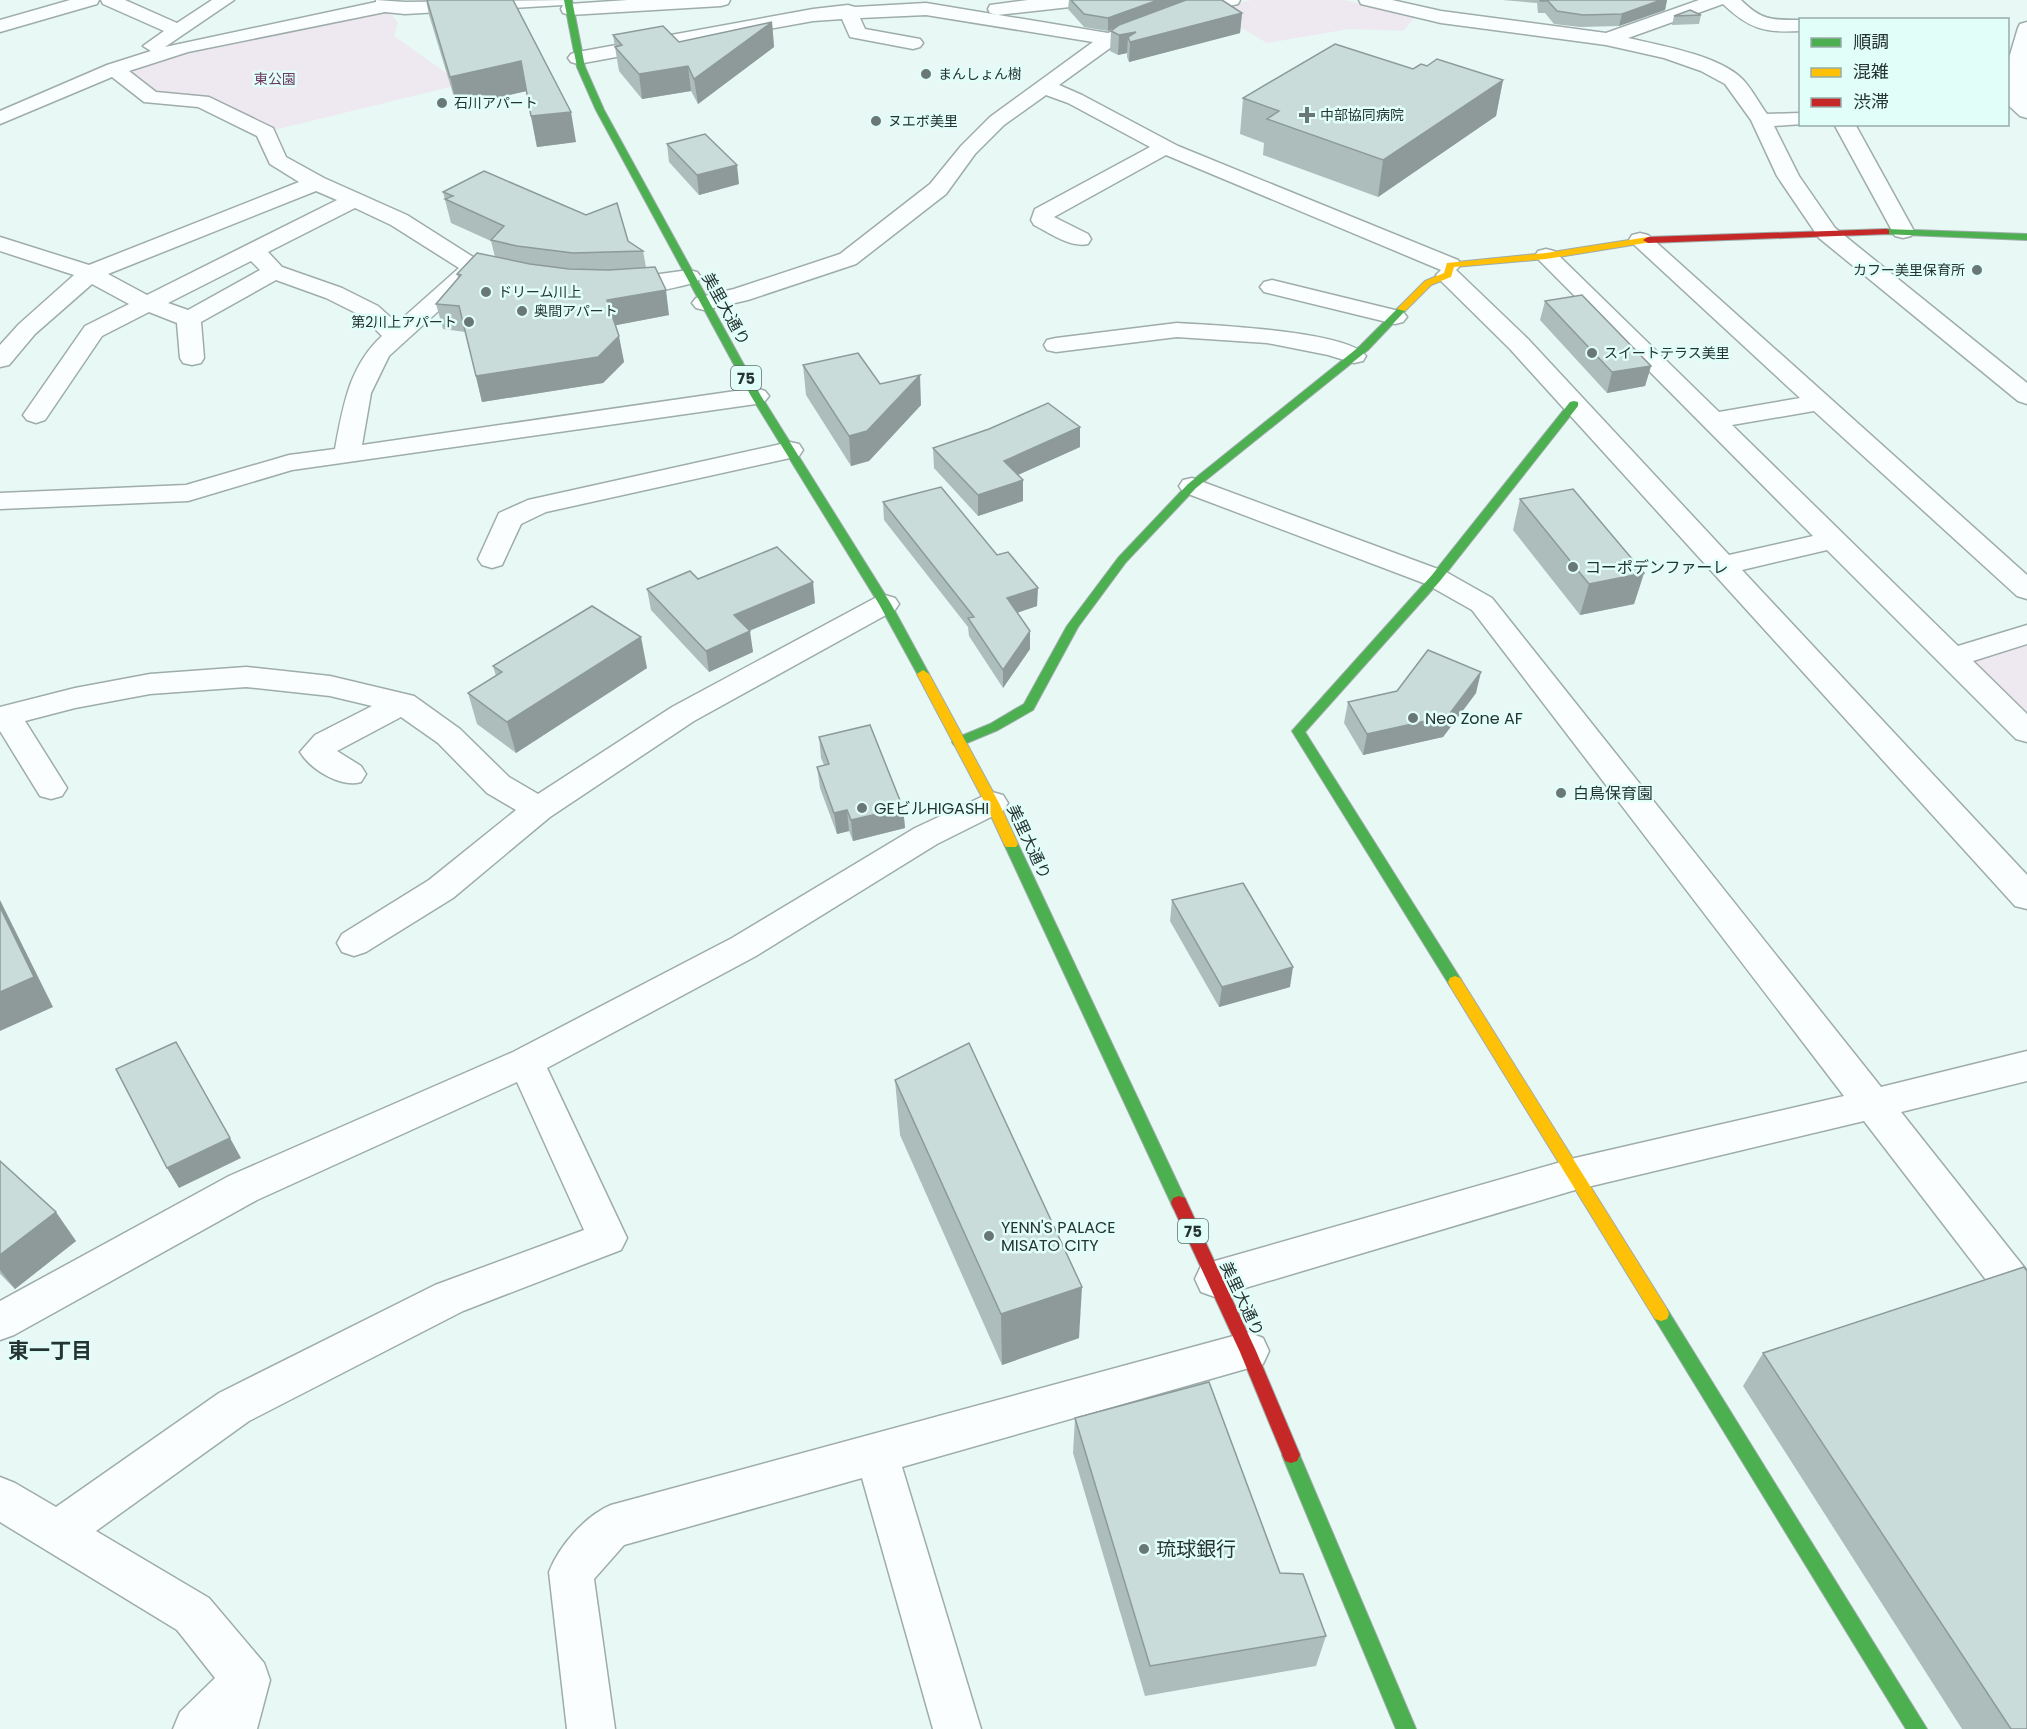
<svg xmlns="http://www.w3.org/2000/svg" width="2027" height="1729" font-family="Poppins,'Noto Sans JP',sans-serif">
  <style>
    .green { fill: #eee8f1 }
    .lines { fill: none; stroke-linecap: round; stroke-linejoin: round }
    .street-casing { stroke: #9eacaa; stroke-width: 3 }
    .fast-casing { stroke: #9eacaa; stroke-width: 2 }
    .slow-casing { stroke: #9eacaa; stroke-width: 2 }
    .jam-casing { stroke: #9eacaa; stroke-width: 2 }
    .street { fill: #fbfefe; fill-rule: evenodd }
    .fast { fill: #4caf50; fill-rule: evenodd }
    .slow { fill: #ffc107; fill-rule: evenodd }
    .jam { fill: #c62828; fill-rule: evenodd }
    .wall { fill: #adbdbb }
    .shaded-wall { fill: #8d9a99 }
    .building { fill: #c9dcda; stroke: #8d9a99; stroke-width: 1.5 }
    .poi-dot { fill: #697876; stroke: #e1fef9; stroke-width: 2 }
    .labels { text-anchor: middle; dominant-baseline: central; stroke-width: 5; stroke-linejoin: round; paint-order: stroke }
    .far-poi-label { font-size: 14px; fill: #253331; stroke: #e1fef9; text-anchor: start }
    .far-park-label { font-size: 14px; fill: #6b3860; stroke: #e1fef9 }
    .shield { fill: #e1fef9; stroke: #5d706d; stroke-width: 1.5 }
    .shield-label { font-size: 15px; font-weight: bold; fill: #253331 }
    .street-label { font-size: 16px; fill: #253331; stroke: #e1fef9 }
    .poi-label { font-size: 16px; fill: #253331; stroke: #e1fef9; text-anchor: start }
    .near-poi-label { font-size: 20px; fill: #253331; stroke: #e1fef9; text-anchor: start }
    .near-neighbourhood-label { font-size: 21px; font-weight: bold; fill: #253331; stroke: #e1fef9 }
  </style>
  <rect width="100%" height="100%" fill="#e7f8f5"/>
  <g class="green">
    <path d="M 1252,0 L 1344,0 L 1415,17 L 1403,31 L 1349,29 L 1267,43 L 1223,17 L 1224,6 Z"/>
    <path d="M 385,6 L 398,23 L 394,36 L 462,84 L 266,132 L 202,101 L 151,98 L 114,69 L 184,47 Z"/>
    <path d="M 2027,633 L 2027,732 L 1952,658 Z"/>
  </g>
  <g class="lines">
    <g class="street-casing">
      <g id="street">
        <path d="M 70,0 L 99,0 L 97,4 L 0,32 L 0,20 Z"/>
        <path d="M 101,0 L 125,0 L 177,23 L 212,0 L 234,0 L 165,47 L 376,2 L 376,0 L 405,2 L 571,0 L 569,4 L 628,0 L 730,0 L 728,4 L 721,6 L 570,15 L 563,13 L 561,9 L 563,5 L 405,14 L 385,12 L 188,52 L 129,71 L 156,92 L 209,97 L 273,128 L 286,157 L 324,178 L 407,215 L 481,262 L 517,271 L 521,276 L 517,281 L 509,283 L 478,275 L 389,356 L 371,393 L 362,445 L 756,388 L 765,391 L 769,396 L 765,401 L 756,404 L 292,470 L 188,501 L 0,509 L 0,493 L 186,485 L 289,455 L 335,449 C 343,407 349,366 382,336 L 362,316 L 326,298 L 276,280 L 201,322 L 204,358 L 201,363 L 192,365 L 183,363 L 180,358 L 177,323 L 149,312 L 102,336 L 45,420 L 36,423 L 27,420 L 23,415 L 85,326 L 129,304 L 92,284 L 35,334 L 9,365 L 0,367 L 0,345 L 19,324 L 74,275 L 0,251 L 0,237 L 89,265 L 299,182 L 270,164 L 257,136 L 198,107 L 144,102 L 112,77 L 0,124 L 0,111 L 107,65 L 151,51 L 143,46 L 164,31 L 103,4 ZM 316,191 L 337,200 L 147,295 L 108,274 ZM 355,208 L 391,225 L 459,268 L 397,323 L 378,306 L 342,288 L 282,267 L 268,252 ZM 251,261 L 260,270 L 188,310 L 168,303 Z"/>
        <path d="M 1028,0 L 1088,0 L 1086,4 L 1079,6 L 997,15 L 990,13 L 988,9 L 990,5 Z"/>
        <path d="M 1208,0 L 1240,0 L 1238,4 L 1188,16 L 1117,43 L 1059,85 L 1082,95 L 1178,146 L 1458,260 L 1461,265 L 1456,270 L 1528,339 L 1729,555 L 1813,536 L 1535,256 L 1538,251 L 1546,249 L 1554,251 L 1719,412 L 1800,398 L 1629,240 L 1632,235 L 1640,233 L 1648,235 L 2027,575 L 2027,599 L 2017,596 L 1814,411 L 1732,425 L 1958,646 L 2027,625 L 2027,644 L 1973,661 L 2027,714 L 2027,742 L 2016,739 L 1827,550 L 1742,570 L 2027,875 L 2027,909 L 2015,906 L 1510,349 L 1440,280 L 1436,275 L 1441,270 L 1166,155 L 1054,217 L 1088,234 L 1091,239 L 1088,244 C 1070,248 1050,233 1034,225 L 1031,220 L 1035,209 L 1150,147 L 1068,103 L 1046,95 L 1004,125 L 975,154 L 946,194 L 856,264 L 748,300 L 704,310 L 696,308 L 692,303 L 696,298 L 734,289 L 840,254 L 930,184 L 961,146 L 990,117 L 1093,42 L 926,15 L 860,18 L 865,29 L 920,39 L 923,43 L 920,47 L 913,49 L 850,37 L 842,19 L 813,21 L 578,64 L 571,62 L 568,58 L 571,54 L 578,52 L 813,9 L 848,5 L 855,7 L 926,3 L 1108,33 L 1175,8 Z"/>
        <path d="M 1359,0 L 1392,0 L 1441,11 L 1606,33 L 1699,0 L 1741,0 C 1762,21 1772,20 1801,20 L 1800,31 C 1765,33 1749,29 1723,4 L 1628,38 C 1659,45 1715,55 1739,76 C 1750,85 1758,102 1767,114 L 1800,113 L 1800,124 L 1803,124 L 1774,126 L 1799,176 L 1835,228 L 2027,383 L 2027,404 L 2018,401 L 1819,238 L 1777,176 L 1751,120 L 1725,84 L 1701,71 L 1664,58 L 1606,45 L 1441,23 L 1361,4 Z"/>
        <path d="M 2027,22 L 2027,118 L 2020,116 L 2008,105 L 2009,58 L 2018,28 L 2020,24 Z"/>
        <path d="M 1834,124 L 1855,124 L 1914,231 L 1911,236 L 1903,238 L 1895,236 Z"/>
        <path d="M 689,270 L 697,272 L 701,277 L 697,282 C 670,289 636,298 609,291 L 605,286 L 609,281 Z"/>
        <path d="M 1272,280 L 1403,312 L 1407,317 L 1403,322 L 1395,324 L 1264,292 L 1260,287 L 1264,282 Z"/>
        <path d="M 1177,323 C 1210,325 1349,331 1366,356 L 1363,361 L 1354,363 L 1328,355 L 1267,343 L 1177,337 L 1056,352 L 1047,350 L 1044,345 L 1047,340 L 1056,338 Z"/>
        <path d="M 790,442 L 799,444 L 803,450 L 799,456 L 546,512 L 521,524 L 502,565 L 492,568 L 482,565 L 478,559 L 499,513 L 528,500 Z"/>
        <path d="M 1192,478 L 1446,572 L 1492,598 L 1881,1087 L 2027,1051 L 2027,1081 L 1901,1112 L 2027,1271 L 2027,1320 L 2013,1315 L 1864,1121 L 1575,1190 L 1215,1297 L 1201,1292 L 1195,1279 L 1201,1266 L 1215,1261 L 1575,1158 L 1844,1096 L 1472,610 L 1426,584 L 1183,492 L 1179,486 L 1183,480 Z"/>
        <path d="M 885,595 L 895,598 L 899,604 L 895,610 L 694,721 L 550,817 L 453,898 L 366,952 L 354,956 L 342,952 L 337,943 L 342,934 L 429,880 L 516,810 L 487,793 L 438,743 L 401,717 L 337,751 L 361,766 L 366,774 L 361,782 C 341,788 311,770 300,752 L 315,735 L 372,706 L 330,696 L 246,687 L 150,694 L 75,708 L 25,721 L 67,788 L 62,796 L 51,799 L 40,796 L 0,731 L 0,707 L 75,688 L 150,674 L 246,667 L 330,676 L 414,696 L 460,729 L 509,777 L 538,794 L 672,707 L 875,598 Z"/>
        <path d="M 992,792 L 1003,795 L 1008,803 L 1003,811 L 937,844 L 756,956 L 547,1068 L 627,1238 L 621,1250 L 463,1311 L 249,1421 L 96,1531 L 209,1598 L 264,1663 L 270,1680 L 257,1729 L 173,1729 L 180,1712 L 215,1678 L 177,1630 L 0,1522 L 0,1477 L 15,1483 L 56,1507 L 219,1393 L 435,1285 L 584,1230 L 517,1082 L 257,1200 L 14,1335 L 0,1340 L 0,1301 L 229,1176 L 513,1052 L 732,938 L 915,828 Z"/>
        <path d="M 1248,1332 L 1263,1338 L 1269,1351 L 1263,1364 L 902,1467 L 981,1729 L 933,1729 L 862,1478 L 624,1545 L 594,1579 L 615,1729 L 567,1729 L 549,1572 C 559,1546 585,1516 611,1505 Z"/>
      </g>
    </g>
    <g class="fast-casing">
      <g id="fast">
        <path d="M 564,0 L 572,0 L 585,67 L 604,110 L 761,396 L 891,604 L 929,674 L 927,677 L 919,677 L 879,604 L 751,396 L 596,110 L 577,67 Z"/>
        <path d="M 1886,229 L 2027,234 L 2027,240 L 1883,234 L 1883,230 Z"/>
        <path d="M 1402,306 L 1405,307 L 1405,311 L 1368,350 L 1196,488 L 1126,562 L 1078,627 L 1033,710 L 998,730 L 962,745 L 954,745 L 952,742 L 954,739 L 990,724 L 1024,704 L 1067,626 L 1118,558 L 1188,484 L 1360,346 L 1399,307 Z"/>
        <path d="M 1574,401 L 1578,402 L 1578,406 L 1440,581 L 1305,732 L 1460,978 L 1462,982 L 1460,986 L 1450,986 L 1292,731 L 1432,575 L 1570,402 Z"/>
        <path d="M 1011,839 L 1018,844 L 1187,1203 L 1185,1208 L 1179,1210 L 1173,1208 L 1171,1203 L 1004,844 Z"/>
        <path d="M 1661,1307 L 1667,1309 L 1927,1729 L 1906,1729 L 1655,1319 L 1653,1314 L 1655,1309 Z"/>
        <path d="M 1291,1447 L 1297,1449 L 1416,1729 L 1396,1729 L 1282,1455 L 1285,1449 Z"/>
      </g>
    </g>
    <g class="slow-casing">
      <g id="slow">
        <path d="M 1648,237 L 1651,238 L 1651,242 L 1546,259 L 1454,267 L 1451,277 L 1431,285 L 1405,311 L 1397,309 L 1425,281 L 1444,273 L 1447,263 L 1546,253 Z"/>
        <path d="M 923,670 L 929,674 L 999,803 L 1018,844 L 1016,847 L 1006,847 L 1004,844 L 985,803 L 917,674 Z"/>
        <path d="M 1455,976 L 1460,978 L 1667,1309 L 1669,1314 L 1667,1319 L 1661,1321 L 1655,1319 L 1450,986 L 1448,982 L 1450,978 Z"/>
      </g>
    </g>
    <g class="jam-casing">
      <g id="jam">
        <path d="M 1886,229 L 1889,230 L 1889,234 L 1648,243 L 1643,240 L 1648,237 Z"/>
        <path d="M 1179,1196 L 1185,1198 L 1256,1351 L 1300,1455 L 1297,1461 L 1291,1463 L 1285,1461 L 1240,1352 L 1171,1203 L 1173,1198 Z"/>
      </g>
    </g>
    <use href="#street" class="street"/>
    <use href="#fast" class="fast"/>
    <use href="#slow" class="slow"/>
    <use href="#jam" class="jam"/>
  </g>
  <g class="wall">
    <path d="M 426,0 L 513,0 L 576,142 L 537,147 L 526,91 L 457,107 L 429,15 Z"/>
    <path d="M 1069,0 L 1222,0 L 1242,13 L 1240,33 L 1129,62 L 1127,57 L 1127,53 L 1118,55 L 1110,51 L 1111,31 L 1114,28 L 1108,31 L 1084,27 L 1068,9 Z"/>
    <path d="M 1502,0 L 1667,0 L 1665,10 L 1619,26 L 1580,27 L 1554,24 L 1545,13 L 1538,13 L 1537,3 Z"/>
    <path d="M 1701,15 L 1699,24 L 1672,25 L 1674,16 Z"/>
    <path d="M 772,22 L 774,47 L 698,104 L 691,91 L 642,99 L 619,71 L 613,35 L 679,42 Z"/>
    <path d="M 1413,69 L 1503,80 L 1496,116 L 1378,197 L 1263,155 L 1264,143 L 1240,134 L 1243,98 Z"/>
    <path d="M 667,144 L 739,184 L 699,195 L 669,162 Z"/>
    <path d="M 443,192 L 628,241 L 643,251 L 646,267 L 669,315 L 616,325 L 624,362 L 603,383 L 482,402 L 465,332 L 443,329 L 436,304 L 458,278 L 457,274 L 495,257 L 491,241 L 451,223 Z"/>
    <path d="M 1545,301 L 1651,366 L 1645,386 L 1607,393 L 1540,320 Z"/>
    <path d="M 803,365 L 880,384 L 921,405 L 869,461 L 851,466 L 806,395 Z"/>
    <path d="M 1080,427 L 1080,447 L 1018,475 L 1023,480 L 1023,501 L 978,516 L 934,468 L 933,448 Z"/>
    <path d="M 1520,499 L 1644,573 L 1634,604 L 1580,615 L 1513,530 Z"/>
    <path d="M 883,502 L 997,555 L 1037,606 L 1017,613 L 1030,649 L 1003,688 L 969,636 L 968,627 L 884,520 Z"/>
    <path d="M 698,579 L 815,603 L 749,631 L 753,652 L 709,672 L 651,610 L 647,589 Z"/>
    <path d="M 493,666 L 647,668 L 516,753 L 477,724 L 468,693 L 496,676 Z"/>
    <path d="M 1476,693 L 1443,737 L 1363,755 L 1344,723 L 1348,702 Z"/>
    <path d="M 819,737 L 903,808 L 905,828 L 853,841 L 849,831 L 837,834 L 820,788 L 817,767 L 824,765 L 821,758 Z"/>
    <path d="M 1172,900 L 1290,987 L 1219,1007 L 1170,921 Z"/>
    <path d="M 895,1080 L 1079,1338 L 1002,1365 L 900,1135 Z"/>
    <path d="M 0,1161 L 76,1241 L 15,1289 L 0,1274 Z"/>
    <path d="M 1763,1353 L 2027,1729 L 1962,1729 L 1743,1386 Z"/>
    <path d="M 1075,1418 L 1326,1636 L 1316,1666 L 1145,1696 L 1073,1453 Z"/>
  </g>
  <g class="shaded-wall">
    <path d="M 1158,0 L 1204,0 L 1174,6 L 1108,31 L 1108,18 Z"/>
    <path d="M 1661,0 L 1667,0 L 1665,10 L 1619,26 L 1622,14 Z"/>
    <path d="M 1242,13 L 1240,33 L 1129,62 L 1130,42 L 1128,37 L 1127,53 L 1118,55 L 1119,35 Z"/>
    <path d="M 772,22 L 774,47 L 698,104 L 694,79 Z"/>
    <path d="M 521,61 L 527,91 L 457,107 L 450,77 Z"/>
    <path d="M 688,66 L 691,91 L 642,99 L 639,74 Z"/>
    <path d="M 1503,80 L 1496,116 L 1378,197 L 1383,160 Z"/>
    <path d="M 571,112 L 576,142 L 537,147 L 531,116 Z"/>
    <path d="M 737,165 L 739,184 L 699,195 L 697,175 Z"/>
    <path d="M 666,290 L 669,315 L 612,326 L 607,300 Z"/>
    <path d="M 619,336 L 624,362 L 603,383 L 482,402 L 476,376 Z"/>
    <path d="M 1651,366 L 1645,386 L 1607,393 L 1612,372 Z"/>
    <path d="M 920,375 L 921,405 L 869,461 L 851,466 L 849,436 Z"/>
    <path d="M 1080,427 L 1080,447 L 1004,481 L 1004,461 Z"/>
    <path d="M 1023,480 L 1023,501 L 978,516 L 978,495 Z"/>
    <path d="M 1644,573 L 1634,604 L 1580,615 L 1589,584 Z"/>
    <path d="M 813,582 L 815,603 L 737,636 L 734,615 Z"/>
    <path d="M 1038,588 L 1037,606 L 1007,616 L 1007,598 Z"/>
    <path d="M 750,631 L 753,652 L 709,672 L 706,651 Z"/>
    <path d="M 1030,631 L 1030,649 L 1003,688 L 1003,670 Z"/>
    <path d="M 641,637 L 647,668 L 516,753 L 507,722 Z"/>
    <path d="M 1481,672 L 1476,693 L 1443,737 L 1363,755 L 1367,734 Z"/>
    <path d="M 903,808 L 905,828 L 853,841 L 851,820 Z"/>
    <path d="M 847,810 L 849,831 L 837,834 L 834,813 Z"/>
    <path d="M 0,900 L 53,1007 L 0,1031 Z"/>
    <path d="M 1293,967 L 1290,987 L 1219,1007 L 1222,987 Z"/>
    <path d="M 230,1138 L 241,1158 L 179,1188 L 167,1168 Z"/>
    <path d="M 56,1212 L 76,1241 L 15,1289 L 0,1270 L 0,1255 Z"/>
    <path d="M 1082,1287 L 1079,1338 L 1002,1365 L 1001,1314 Z"/>
  </g>
  <g class="building">
    <path d="M 427,0 L 513,0 L 571,112 L 531,116 L 521,61 L 450,77 Z"/>
    <path d="M 1071,0 L 1158,0 L 1108,18 L 1084,14 Z"/>
    <path d="M 1186,0 L 1222,0 L 1242,13 L 1130,42 L 1128,37 L 1136,32 L 1119,35 L 1111,31 L 1119,25 Z"/>
    <path d="M 1540,0 L 1661,0 L 1622,14 L 1583,15 L 1557,11 L 1548,1 L 1540,1 Z"/>
    <path d="M 1690,10 L 1701,15 L 1674,16 Z"/>
    <path d="M 772,22 L 694,79 L 688,66 L 639,74 L 615,47 L 622,45 L 613,35 L 663,26 L 679,42 Z"/>
    <path d="M 1335,44 L 1413,69 L 1421,64 L 1427,66 L 1437,59 L 1503,80 L 1383,160 L 1267,119 L 1279,111 L 1243,98 Z"/>
    <path d="M 705,134 L 737,165 L 697,175 L 667,144 Z"/>
    <path d="M 484,171 L 586,215 L 617,203 L 628,241 L 643,251 L 573,253 L 517,246 L 491,240 L 504,226 L 445,199 L 453,196 L 443,192 Z"/>
    <path d="M 477,253 L 530,264 L 569,269 L 609,270 L 655,267 L 666,290 L 607,300 L 619,336 L 598,357 L 476,376 L 459,306 L 436,304 L 461,275 L 457,274 Z"/>
    <path d="M 1582,295 L 1651,366 L 1612,372 L 1545,301 Z"/>
    <path d="M 858,353 L 880,384 L 920,375 L 867,431 L 849,436 L 803,365 Z"/>
    <path d="M 1048,403 L 1080,427 L 1004,461 L 1023,480 L 978,495 L 933,448 L 989,429 Z"/>
    <path d="M 941,487 L 997,555 L 1008,552 L 1038,588 L 1007,598 L 1030,631 L 1003,670 L 968,618 L 974,617 L 883,502 Z"/>
    <path d="M 1573,489 L 1644,573 L 1589,584 L 1520,499 Z"/>
    <path d="M 777,547 L 813,582 L 734,615 L 750,631 L 706,651 L 647,589 L 690,571 L 698,579 Z"/>
    <path d="M 592,606 L 641,637 L 507,722 L 468,693 L 502,672 L 493,666 Z"/>
    <path d="M 1428,650 L 1481,672 L 1448,716 L 1367,734 L 1348,702 L 1397,691 Z"/>
    <path d="M 870,725 L 903,808 L 851,820 L 847,810 L 834,813 L 817,767 L 829,764 L 819,737 Z"/>
    <path d="M 1243,883 L 1293,967 L 1222,987 L 1172,900 Z"/>
    <path d="M 0,907 L 34,977 L 0,992 Z"/>
    <path d="M 176,1042 L 230,1138 L 167,1168 L 116,1069 Z"/>
    <path d="M 969,1043 L 1082,1287 L 1001,1314 L 895,1080 Z"/>
    <path d="M 0,1161 L 56,1212 L 0,1255 Z"/>
    <path d="M 2024,1267 L 2027,1271 L 2027,1729 L 2011,1729 L 1763,1353 Z"/>
    <path d="M 1209,1382 L 1280,1573 L 1303,1574 L 1326,1636 L 1150,1666 L 1075,1418 Z"/>
  </g>
  <g class="poi-dot">
    <circle cx="926" cy="74" r="6"/>
    <circle cx="442" cy="103" r="6"/>
    <path d="M1304 106h6v6h6v6h-6v6h-6v-6h-6v-6h6z"/>
    <circle cx="876" cy="121" r="6"/>
    <circle cx="1977" cy="270" r="6"/>
    <circle cx="486" cy="292" r="6"/>
    <circle cx="522" cy="311" r="6"/>
    <circle cx="469" cy="322" r="6"/>
    <circle cx="1592" cy="353" r="6"/>
    <circle cx="1573" cy="567" r="6"/>
    <circle cx="1413" cy="718" r="6"/>
    <circle cx="1561" cy="793" r="6"/>
    <circle cx="862" cy="808" r="6"/>
    <circle cx="989" cy="1236" r="6"/>
    <circle cx="1144" cy="1549" r="6"/>
  </g>
  <g class="labels">
    <g class="far-poi-label">
      <text x="938" y="74">まんしょん樹</text>
      <text x="454" y="103">石川アパート</text>
      <text x="1320" y="115">中部協同病院</text>
      <text x="888" y="121">ヌエボ美里</text>
      <text x="1965" y="270" text-anchor="end">カフー美里保育所</text>
      <text x="498" y="292">ドリーム川上</text>
      <text x="534" y="311">奥間アパート</text>
      <text x="457" y="322" text-anchor="end">第2川上アパート</text>
      <text x="1604" y="353">スイートテラス美里</text>
    </g>
    <g class="far-park-label">
      <text x="275" y="79">東公園</text>
    </g>
    <g class="shield">
      <rect x="731" y="366" width="30" height="24" rx="4.5"/>
      <rect x="1178" y="1219" width="30" height="24" rx="4.5"/>
    </g>
    <g class="shield-label">
      <text x="746" y="378">75</text>
      <text x="1193" y="1231">75</text>
    </g>
    <g class="street-label">
      <text transform="translate(726 309) rotate(61)">美里大通り</text>
      <text transform="translate(1029 842) rotate(65)">美里大通り</text>
      <text transform="translate(1242 1299) rotate(65)">美里大通り</text>
    </g>
    <g class="poi-label">
      <text x="1585" y="567">コーポデンファーレ</text>
      <text x="1425" y="718">Neo Zone AF</text>
      <text x="1573" y="793">白鳥保育園</text>
      <text x="874" y="808">GEビルHIGASHI</text>
      <text x="1001" y="1227">YENN'S PALACE<tspan x="1001" dy="18">MISATO CITY</tspan></text>
    </g>
    <g class="near-poi-label">
      <text x="1156" y="1549">琉球銀行</text>
    </g>
    <g class="near-neighbourhood-label">
      <text x="50" y="1350">東一丁目</text>
    </g>
  </g>
  <rect x="1799" y="18" width="210" height="108" fill="#e1fef9" stroke="#96ada9" stroke-width="1.5"/>
  <rect x="1811" y="38" width="30" height="9" fill="#4caf50" stroke="#96ada9" stroke-width="1.5"/>
  <text x="1853" y="48" font-size="18" fill="#253331">順調</text>
  <rect x="1811" y="68" width="30" height="9" fill="#ffc107" stroke="#96ada9" stroke-width="1.5"/>
  <text x="1853" y="78" font-size="18" fill="#253331">混雑</text>
  <rect x="1811" y="98" width="30" height="9" fill="#c62828" stroke="#96ada9" stroke-width="1.5"/>
  <text x="1853" y="108" font-size="18" fill="#253331">渋滞</text>
</svg>
